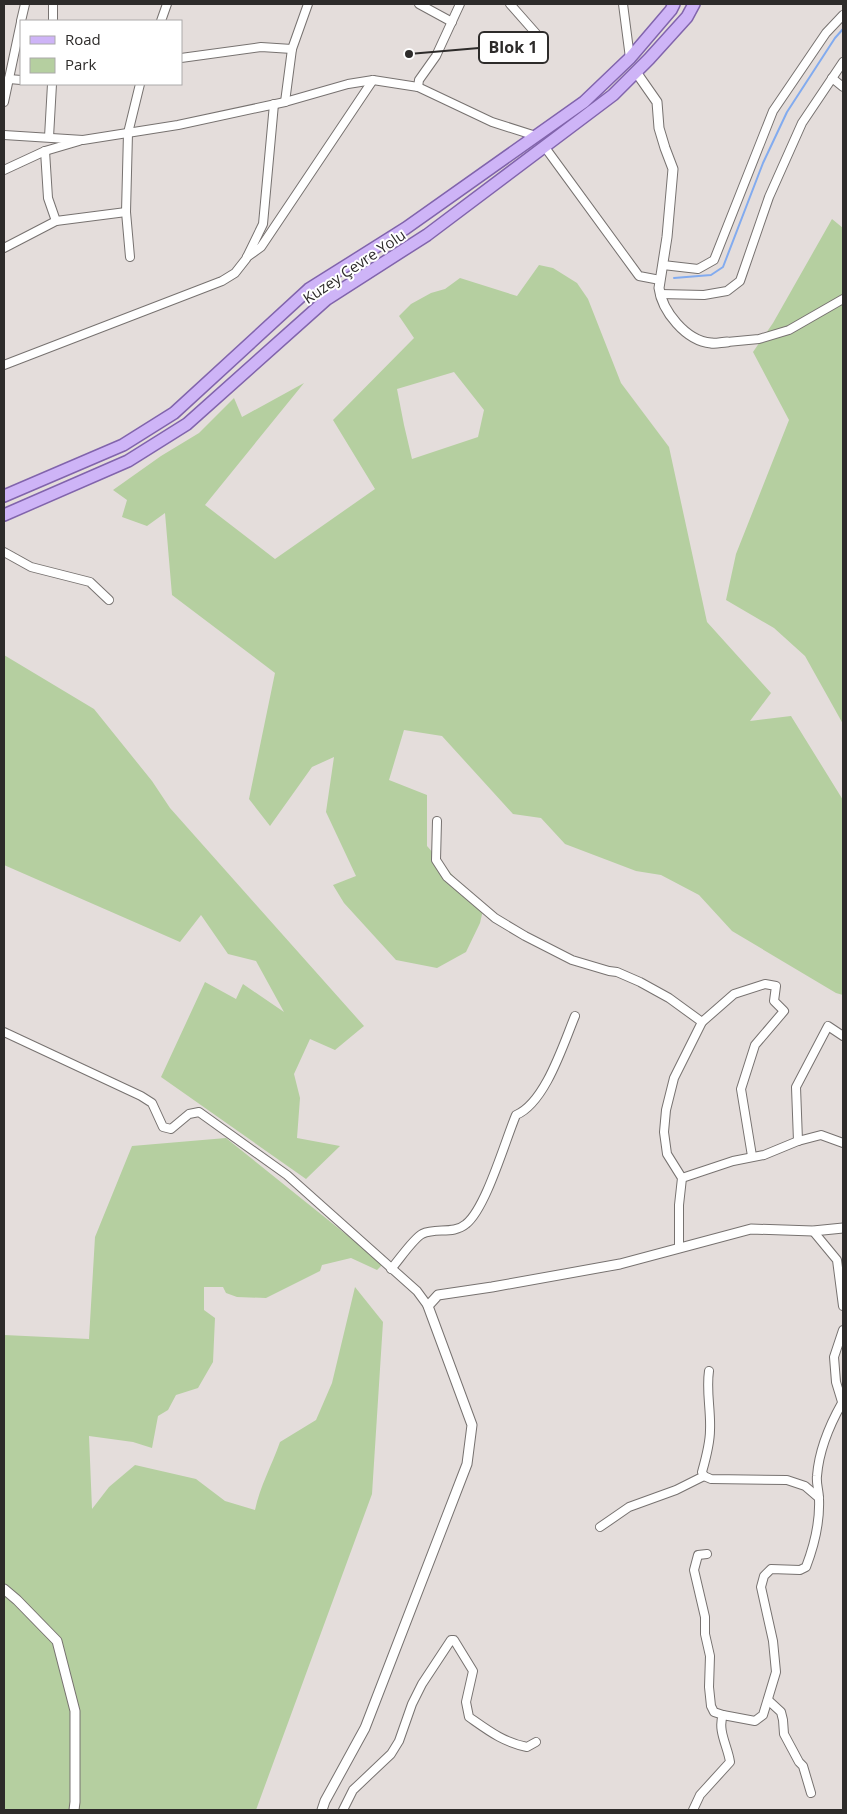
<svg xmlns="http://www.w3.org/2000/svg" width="847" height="1814" font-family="'Open Sans',sans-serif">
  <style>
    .green { fill: #b5cfa0; fill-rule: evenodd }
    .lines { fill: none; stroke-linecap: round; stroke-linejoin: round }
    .stream { stroke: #82abef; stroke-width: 2 }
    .minor-casing { stroke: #777270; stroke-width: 10 }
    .tertiary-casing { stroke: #777270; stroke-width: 11 }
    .primary-casing { stroke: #8164ac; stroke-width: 14 }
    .minor { stroke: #fff; stroke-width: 8 }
    .tertiary { stroke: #fff; stroke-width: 9 }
    .primary { stroke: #ceb4f7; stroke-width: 11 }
    .labels { text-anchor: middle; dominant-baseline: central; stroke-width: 4; stroke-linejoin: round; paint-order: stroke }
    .street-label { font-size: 15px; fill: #2d2b2a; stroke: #fff }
    .leader { fill: none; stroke: #2d2b2a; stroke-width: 2 }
    .callout-dot { fill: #2d2b2a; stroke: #fff; stroke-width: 2 }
    .callout { fill: #fff; stroke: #2d2b2a; stroke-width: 2 }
    .callout-label { font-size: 16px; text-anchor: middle; font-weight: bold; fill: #2d2b2a }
  </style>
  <rect width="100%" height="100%" fill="#e4dddb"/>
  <g class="green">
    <path d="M 832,219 L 843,228 L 843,724 L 805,656 L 774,628 L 726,600 L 736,554 L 789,420 L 753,352 L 773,323 Z"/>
    <path d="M 539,265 L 553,268 L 577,283 L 588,299 L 621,383 L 669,447 L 707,622 L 771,693 L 750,721 L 791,716 L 843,800 L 843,995 L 836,993 L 732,931 L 699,895 L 661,875 L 636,871 L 565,844 L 541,818 L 513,814 L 442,736 L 404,730 L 389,780 L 427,795 L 427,846 L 483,910 L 480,923 L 466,952 L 437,968 L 396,960 L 344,903 L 333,885 L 356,876 L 326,812 L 334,757 L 312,767 L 270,826 L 249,799 L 275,673 L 172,595 L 165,513 L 147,526 L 122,517 L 127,500 L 113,490 L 161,456 L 199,433 L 234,398 L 242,417 L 304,383 L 205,505 L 275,559 L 375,489 L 333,420 L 414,338 L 399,316 L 411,304 L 431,293 L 445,289 L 460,278 L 517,296 ZM 454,372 L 484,410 L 478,437 L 412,459 L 404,425 L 397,389 Z"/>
    <path d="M 4,655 L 94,709 L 152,781 L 170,808 L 364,1026 L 335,1050 L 310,1039 L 294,1074 L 300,1098 L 297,1138 L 340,1146 L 306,1179 L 161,1077 L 205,982 L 236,999 L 243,984 L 284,1012 L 256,961 L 228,954 L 201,915 L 180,942 L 4,865 Z"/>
    <path d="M 226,1138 L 383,1264 L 377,1270 L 351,1258 L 322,1265 L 320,1271 L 266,1298 L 237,1297 L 226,1293 L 223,1287 L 204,1287 L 204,1310 L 215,1318 L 213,1362 L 198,1388 L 176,1395 L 168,1410 L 158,1416 L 152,1448 L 133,1442 L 89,1436 L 92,1509 L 109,1487 L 135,1465 L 196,1479 L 225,1501 L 255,1510 C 260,1486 272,1465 280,1442 L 316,1420 L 332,1383 L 355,1287 L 383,1322 L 372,1494 L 256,1810 L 4,1810 L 4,1335 L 89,1339 L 95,1237 L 132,1146 Z"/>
  </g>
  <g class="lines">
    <path class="stream" d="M 674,278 L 711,275 L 723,267 L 763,163 L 787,112 L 835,38 L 843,29"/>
    <g class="minor-casing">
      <g id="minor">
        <path d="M 419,4 L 452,22"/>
        <path d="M 510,4 L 540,38"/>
        <path d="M 623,4 L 630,58"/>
        <path d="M 21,21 L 25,4"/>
        <path d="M 53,21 L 53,4"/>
        <path d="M 161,21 L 167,4"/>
        <path d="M 181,58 L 261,47 L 292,49"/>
        <path d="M 832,78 L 843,87"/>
        <path d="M 9,79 L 21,80"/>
        <path d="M 418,87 L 419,80 L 436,56 L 460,4"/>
        <path d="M 4,102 L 21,22"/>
        <path d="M 285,102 L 292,49 L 308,4"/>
        <path d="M 4,135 L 83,140 L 178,125 L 285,102 L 348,84 L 373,80 L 418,87 L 492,122 L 536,136"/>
        <path d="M 49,137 L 52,84"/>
        <path d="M 544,146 L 639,276 L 660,280"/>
        <path d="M 45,151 L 48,198 L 56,221"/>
        <path d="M 4,170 L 45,151 L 79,141"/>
        <path d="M 4,248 L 56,221 L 126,212"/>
        <path d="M 130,257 L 126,212 L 128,133 L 140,84"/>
        <path d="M 247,257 L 261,247 L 373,80"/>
        <path d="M 663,265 L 698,269 L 714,260 L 773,111 L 826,33 L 843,15"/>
        <path d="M 660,294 L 704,295 L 727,291 L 740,281 L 769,197 L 802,123 L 843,62"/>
        <path d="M 727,342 L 759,339 L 789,330 L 843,299"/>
        <path d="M 4,365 L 222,281 L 235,273 L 246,259 L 263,224 L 274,104"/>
        <path d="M 4,552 L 31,567 L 90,582 L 109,600"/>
        <path d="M 437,821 L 436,860 L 447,877 L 495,918 L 525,936 L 572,960 L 609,971 L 617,972 L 640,982 L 669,998 L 702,1022 L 674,1078 L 666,1110 L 664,1132 L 667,1154 L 682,1178 L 679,1205 L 679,1248"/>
        <path d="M 702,1022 L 734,994 L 765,984 L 776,986 L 774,1001 L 784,1011 L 755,1045 L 741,1089 L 752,1156"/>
        <path d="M 4,1032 L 141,1096 L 152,1103 L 163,1127 L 171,1129 L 189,1114 L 199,1112 L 287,1175 L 417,1291 L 428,1306"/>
        <path d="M 798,1141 L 796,1087 L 828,1026 L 843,1036"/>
        <path d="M 682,1178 L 733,1161 L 764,1155 L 798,1141 L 821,1135 L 843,1143"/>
        <path d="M 813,1231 L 837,1260 L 843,1306"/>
        <path d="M 391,1269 C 399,1260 413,1239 422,1234 C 436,1227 453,1235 466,1224 C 486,1208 505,1141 516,1115 C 545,1103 563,1045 575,1016"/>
        <path d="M 843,1330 L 834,1357 L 836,1382 L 843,1405"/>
        <path d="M 709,1371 C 706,1391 711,1410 710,1430 C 710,1444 706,1458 702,1472 L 704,1476 L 711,1479 L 787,1480 L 805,1486 L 819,1498"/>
        <path d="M 600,1527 L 629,1507 L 676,1490 L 704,1476"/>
        <path d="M 707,1554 L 698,1555 L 694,1570 L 705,1617 L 705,1634 L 710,1656 L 709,1687 L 711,1706 L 714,1712 L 723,1715"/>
        <path d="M 768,1700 L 781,1712 L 783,1720 L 784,1734 L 799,1762 L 803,1766 L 811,1793"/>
        <path d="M 343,1810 L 353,1790 L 391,1754 L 399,1741 L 412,1704 L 422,1684 L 451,1640 L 454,1640 L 473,1671 L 466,1702 L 469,1717 C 489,1731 503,1742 527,1747 L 536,1742"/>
        <path d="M 693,1810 L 700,1795 L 730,1762 C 728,1747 717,1730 723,1715 L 755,1721 L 763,1715 L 776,1672 L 773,1641 L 761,1587 L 764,1576 L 771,1569 L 800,1570 L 806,1567 C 814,1546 820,1521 819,1499 C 819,1491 816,1483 817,1476 C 819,1450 829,1426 842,1403"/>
      </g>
    </g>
    <g class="tertiary-casing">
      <g id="tertiary">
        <path d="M 636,72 L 657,102 L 659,128 L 665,148 L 673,169 L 667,237 L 659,288 C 662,311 686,341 711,343 C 716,344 722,342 727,342"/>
        <path d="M 4,1589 L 17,1600 L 57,1641 L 75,1711 L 75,1802 L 74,1810"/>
        <path d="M 322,1810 L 325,1801 L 365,1728 L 467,1464 L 472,1425 L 428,1306 L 438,1295 L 492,1287 L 620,1264 L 751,1229 L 813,1231 L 843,1228"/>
      </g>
    </g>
    <g class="primary-casing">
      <g id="primary">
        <path d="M 4,496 L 123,445 L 174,413 L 309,289 L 406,228 L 584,102 L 630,58 L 671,10 L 674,4"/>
        <path d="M 4,515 L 128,461 L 187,424 L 327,299 L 427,235 L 613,95 L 649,59 L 687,17 L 694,4"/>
      </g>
    </g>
    <use href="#minor" class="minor"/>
    <use href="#tertiary" class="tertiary"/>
    <use href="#primary" class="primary"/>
  </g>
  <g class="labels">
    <g class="street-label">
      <text transform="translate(354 266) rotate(-34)">Kuzey Çevre Yolu</text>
    </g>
  </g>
  <path class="leader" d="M409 54L479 48"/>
  <circle class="callout-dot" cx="409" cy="54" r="5"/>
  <rect class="callout" x="479" y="32" width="69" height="31" rx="5"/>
  <g class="callout-label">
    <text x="513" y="53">Blok 1</text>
  </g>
  <rect width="847" height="1814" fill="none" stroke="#2d2b2a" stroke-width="10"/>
  <rect x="20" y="20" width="162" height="65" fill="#ffffff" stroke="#abaaaa"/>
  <rect x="30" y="36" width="25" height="8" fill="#ceb4f7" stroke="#abaaaa"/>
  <text x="65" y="45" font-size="15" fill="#2d2b2a">Road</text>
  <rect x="30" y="58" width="25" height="15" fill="#b5cfa0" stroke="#abaaaa"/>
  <text x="65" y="70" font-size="15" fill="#2d2b2a">Park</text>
</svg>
